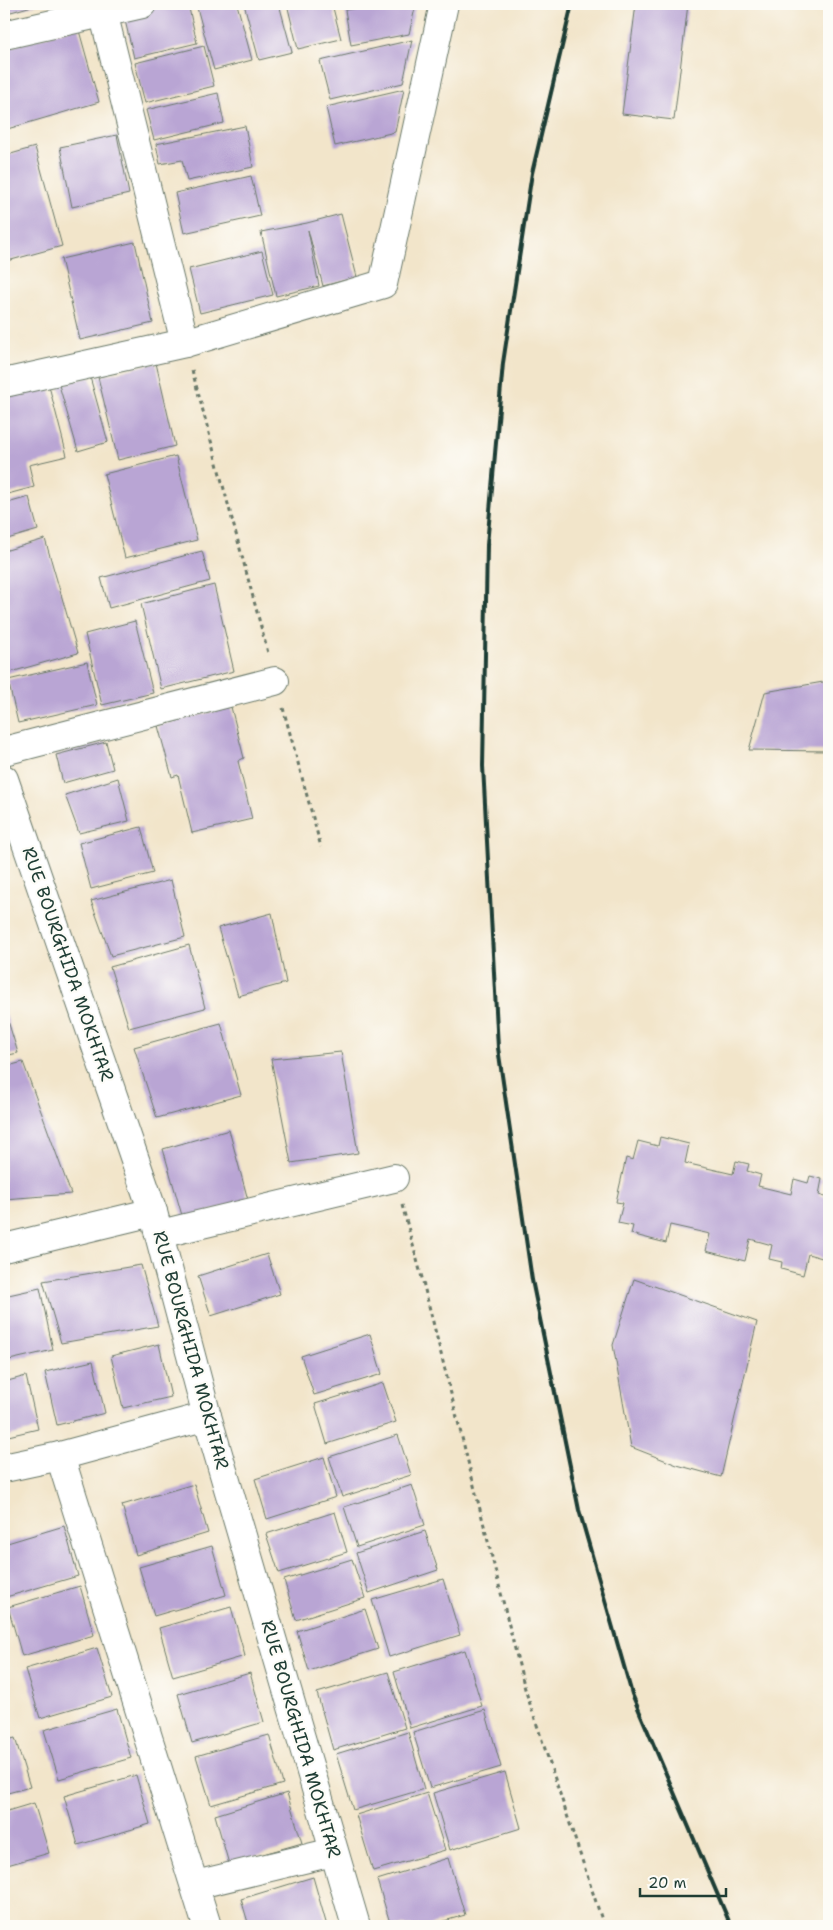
<svg xmlns="http://www.w3.org/2000/svg" width="833" height="1930" font-family="'Shantell Sans',sans-serif">
  <style>
    .building { fill: #b9a5d4 }
    .lines { fill: none; stroke-linecap: round; stroke-linejoin: round }
    .street-casing { stroke: #697868; stroke-width: 30 }
    .secondary-casing { stroke: #697868; stroke-width: 30 }
    .path { stroke: #697868; stroke-width: 3; stroke-dasharray: 4 4; stroke-linecap: butt }
    .street { stroke: #fff; stroke-width: 28 }
    .secondary { stroke: #fff; stroke-width: 28 }
    .rail { stroke: #1f3d34; stroke-width: 4 }
    .labels { text-anchor: middle; dominant-baseline: central; stroke-width: 4.5; stroke-linejoin: round; paint-order: stroke }
    .street-label { font-size: 18px; fill: #1f3d34; stroke: #fdfcf7 }
  </style>
  <rect width="100%" height="100%" fill="#fdfcf7"/>
  <filter id="ink" filterUnits="userSpaceOnUse"><feTurbulence type="fractalNoise" baseFrequency=".02" numOctaves="2"/><feDisplacementMap in="SourceGraphic" scale="10" xChannelSelector="R" yChannelSelector="G"/><feConvolveMatrix kernelMatrix="1 2 1 2 8 2 1 2 1" color-interpolation-filters="sRGB"/></filter>
  <filter id="wash" filterUnits="userSpaceOnUse"><feTurbulence type="fractalNoise" baseFrequency=".0096" numOctaves="4" result="noise"/><feDisplacementMap in="SourceGraphic" scale="20" xChannelSelector="R" yChannelSelector="G"/><feGaussianBlur stdDeviation="1.12" result="paint"/><feColorMatrix in="noise" values="0 0 0 0 0 0 0 0 0 0 0 0 0 0 0 0 0 1.4 0 .05"/><feComposite in="paint" operator="in"/></filter>
  <g filter="url(#wash)">
    <rect width="100%" height="100%" fill="#f2e5ca"/>
    <g id="blocks">
      <g class="building">
        <path d="M 4,4 L 39,4 L 4,14 Z"/>
        <path d="M 158,4 L 188,4 L 197,43 L 134,58 L 123,12 Z"/>
        <path d="M 196,4 L 237,4 L 252,60 L 214,70 Z"/>
        <path d="M 244,4 L 279,4 L 292,52 L 259,60 Z"/>
        <path d="M 287,4 L 332,4 L 341,39 L 298,49 Z"/>
        <path d="M 382,4 L 416,4 L 409,34 L 351,45 L 345,10 Z"/>
        <path d="M 636,4 L 688,4 L 674,120 L 622,114 Z"/>
        <path d="M 78,27 L 99,102 L 4,130 L 4,49 Z"/>
        <path d="M 412,40 L 403,83 L 330,100 L 320,61 Z"/>
        <path d="M 204,46 L 214,86 L 145,103 L 135,63 Z"/>
        <path d="M 404,89 L 395,132 L 335,146 L 326,107 Z"/>
        <path d="M 218,93 L 224,123 L 154,140 L 146,110 Z"/>
        <path d="M 245,126 L 253,167 L 187,181 L 182,160 L 160,164 L 156,144 Z"/>
        <path d="M 117,135 L 129,194 L 72,207 L 60,147 Z"/>
        <path d="M 35,147 L 62,246 L 4,262 L 4,156 Z"/>
        <path d="M 251,176 L 260,216 L 184,233 L 175,193 Z"/>
        <path d="M 341,214 L 357,277 L 323,286 L 308,230 L 319,286 L 276,296 L 261,232 L 307,223 Z"/>
        <path d="M 135,242 L 153,323 L 80,340 L 61,259 Z"/>
        <path d="M 262,251 L 273,295 L 200,313 L 189,269 Z"/>
        <path d="M 156,363 L 175,446 L 118,460 L 98,377 Z"/>
        <path d="M 90,377 L 108,442 L 78,451 L 59,385 Z"/>
        <path d="M 49,386 L 67,456 L 29,465 L 34,487 L 4,495 L 4,398 Z"/>
        <path d="M 176,456 L 197,540 L 125,558 L 104,474 Z"/>
        <path d="M 29,497 L 38,530 L 4,540 L 4,504 Z"/>
        <path d="M 45,539 L 78,653 L 4,674 L 4,551 Z"/>
        <path d="M 202,551 L 210,581 L 109,608 L 101,578 Z"/>
        <path d="M 214,585 L 234,671 L 161,689 L 141,604 Z"/>
        <path d="M 135,621 L 153,693 L 102,705 L 85,634 Z"/>
        <path d="M 87,662 L 97,705 L 18,723 L 8,680 Z"/>
        <path d="M 829,681 L 829,743 L 828,751 L 749,750 L 765,692 Z"/>
        <path d="M 231,707 L 244,758 L 238,761 L 252,819 L 192,833 L 178,775 L 172,777 L 158,726 Z"/>
        <path d="M 106,742 L 113,769 L 63,783 L 56,755 Z"/>
        <path d="M 118,778 L 129,821 L 79,833 L 65,795 Z"/>
        <path d="M 141,827 L 153,873 L 91,889 L 79,843 Z"/>
        <path d="M 171,880 L 185,937 L 111,956 L 91,901 Z"/>
        <path d="M 272,913 L 286,983 L 238,996 L 218,928 Z"/>
        <path d="M 189,945 L 205,1008 L 129,1028 L 110,967 Z"/>
        <path d="M 4,1008 L 18,1053 L 4,1056 Z"/>
        <path d="M 221,1023 L 241,1095 L 157,1118 L 134,1047 Z"/>
        <path d="M 341,1052 L 358,1153 L 291,1163 L 271,1059 Z"/>
        <path d="M 23,1062 L 71,1194 L 4,1199 L 4,1067 Z"/>
        <path d="M 229,1130 L 248,1200 L 183,1219 L 163,1149 Z"/>
        <path d="M 660,1137 L 689,1144 L 685,1163 L 733,1174 L 736,1161 L 749,1164 L 747,1171 L 761,1175 L 758,1186 L 791,1194 L 794,1179 L 808,1183 L 810,1176 L 822,1179 L 819,1195 L 829,1198 L 829,1260 L 808,1254 L 803,1275 L 781,1269 L 782,1262 L 769,1259 L 772,1245 L 750,1239 L 745,1261 L 706,1251 L 710,1234 L 670,1225 L 666,1243 L 631,1234 L 633,1226 L 618,1223 L 623,1203 L 616,1202 L 626,1158 L 633,1160 L 638,1141 L 658,1146 Z"/>
        <path d="M 267,1254 L 280,1294 L 211,1316 L 198,1276 Z"/>
        <path d="M 141,1265 L 158,1326 L 61,1343 L 43,1281 Z"/>
        <path d="M 634,1279 L 757,1322 L 721,1477 L 677,1465 L 631,1447 L 613,1345 Z"/>
        <path d="M 40,1288 L 53,1350 L 5,1361 L 4,1296 Z"/>
        <path d="M 370,1334 L 382,1374 L 314,1395 L 301,1356 Z"/>
        <path d="M 159,1344 L 171,1397 L 123,1408 L 111,1356 Z"/>
        <path d="M 93,1361 L 105,1413 L 57,1425 L 45,1372 Z"/>
        <path d="M 26,1376 L 38,1429 L 4,1437 L 4,1382 Z"/>
        <path d="M 383,1383 L 396,1422 L 327,1444 L 315,1404 Z"/>
        <path d="M 398,1435 L 411,1475 L 342,1497 L 329,1457 Z"/>
        <path d="M 324,1457 L 336,1497 L 267,1519 L 255,1479 Z"/>
        <path d="M 194,1484 L 208,1533 L 136,1555 L 122,1505 Z"/>
        <path d="M 412,1485 L 425,1525 L 357,1547 L 344,1507 Z"/>
        <path d="M 335,1512 L 347,1552 L 279,1573 L 266,1534 Z"/>
        <path d="M 64,1526 L 78,1576 L 6,1597 L 4,1590 L 4,1544 Z"/>
        <path d="M 425,1531 L 438,1570 L 369,1593 L 356,1553 Z"/>
        <path d="M 212,1546 L 226,1595 L 154,1616 L 139,1567 Z"/>
        <path d="M 352,1559 L 365,1598 L 296,1620 L 284,1580 Z"/>
        <path d="M 443,1579 L 460,1635 L 389,1657 L 372,1600 Z"/>
        <path d="M 80,1586 L 94,1635 L 22,1656 L 8,1607 Z"/>
        <path d="M 231,1607 L 245,1656 L 173,1677 L 159,1628 Z"/>
        <path d="M 365,1609 L 378,1649 L 309,1671 L 297,1631 Z"/>
        <path d="M 97,1648 L 112,1697 L 40,1718 L 25,1669 Z"/>
        <path d="M 465,1650 L 482,1706 L 410,1728 L 394,1672 Z"/>
        <path d="M 388,1672 L 405,1728 L 333,1750 L 317,1693 Z"/>
        <path d="M 250,1673 L 264,1722 L 192,1743 L 178,1694 Z"/>
        <path d="M 4,1705 L 10,1726 L 4,1727 Z"/>
        <path d="M 117,1709 L 131,1758 L 59,1779 L 44,1730 Z"/>
        <path d="M 485,1710 L 501,1767 L 430,1788 L 413,1732 Z"/>
        <path d="M 408,1732 L 424,1789 L 353,1810 L 336,1754 Z"/>
        <path d="M 269,1735 L 283,1784 L 211,1805 L 196,1756 Z"/>
        <path d="M 15,1738 L 30,1787 L 4,1794 L 4,1741 Z"/>
        <path d="M 505,1772 L 521,1828 L 450,1850 L 433,1793 Z"/>
        <path d="M 136,1775 L 150,1824 L 78,1845 L 64,1796 Z"/>
        <path d="M 287,1793 L 302,1843 L 229,1864 L 215,1815 Z"/>
        <path d="M 427,1793 L 445,1850 L 373,1871 L 356,1815 Z"/>
        <path d="M 34,1803 L 49,1853 L 4,1866 L 4,1812 Z"/>
        <path d="M 448,1858 L 465,1915 L 427,1926 L 391,1926 L 377,1880 Z"/>
        <path d="M 313,1877 L 327,1926 L 249,1926 L 241,1899 Z"/>
      </g>
    </g>
  </g>
  <g filter="url(#ink)">
    <use href="#blocks" fill-opacity="0" stroke="#697868" stroke-width="1"/>
    <g class="lines">
      <g class="street-casing">
        <g id="street">
          <path d="M 101,4 L 185,343"/>
          <path d="M 4,35 L 142,4"/>
          <path d="M 4,383 L 185,343 L 383,284 L 444,4"/>
          <path d="M 4,751 L 275,681"/>
          <path d="M 160,1234 L 394,1178"/>
          <path d="M 4,1248 L 153,1212"/>
          <path d="M 60,1456 L 207,1926"/>
          <path d="M 4,1468 L 60,1456 L 207,1416"/>
          <path d="M 195,1885 L 333,1852"/>
        </g>
      </g>
      <g class="secondary-casing">
        <path id="secondary" d="M 4,779 L 153,1212 L 207,1416 L 356,1926"/>
      </g>
      <g class="path">
        <path d="M 192,370 L 268,653"/>
        <path d="M 283,708 L 321,847"/>
        <path d="M 402,1205 L 422,1278 L 525,1689 L 604,1926"/>
      </g>
      <use href="#street" class="street"/>
      <use href="#secondary" class="secondary"/>
      <path class="rail" d="M 572,4 L 532,173 L 503,363 L 487,545 L 483,766 L 498,1048 L 532,1280 L 579,1510 L 632,1694 L 731,1926"/>
    </g>
  </g>
  <g class="labels">
    <g class="street-label">
      <text transform="translate(68 964) rotate(71)">RUE BOURGHIDA MOKHTAR</text>
      <text transform="translate(191 1350) rotate(75)">RUE BOURGHIDA MOKHTAR</text>
      <text transform="translate(301 1739) rotate(74)">RUE BOURGHIDA MOKHTAR</text>
    </g>
  </g>
  <rect width="833" height="1930" fill="none" stroke="#fdfcf7" stroke-width="20"/>
  <path d="M640 1888v8h86v-8" fill="none" stroke="#1f3d34" stroke-width="2.5"/>
  <text x="648" y="1888" font-size="15" fill="#1f3d34" stroke="#fdfcf7" stroke-width="4" paint-order="stroke">20 m</text>
</svg>
